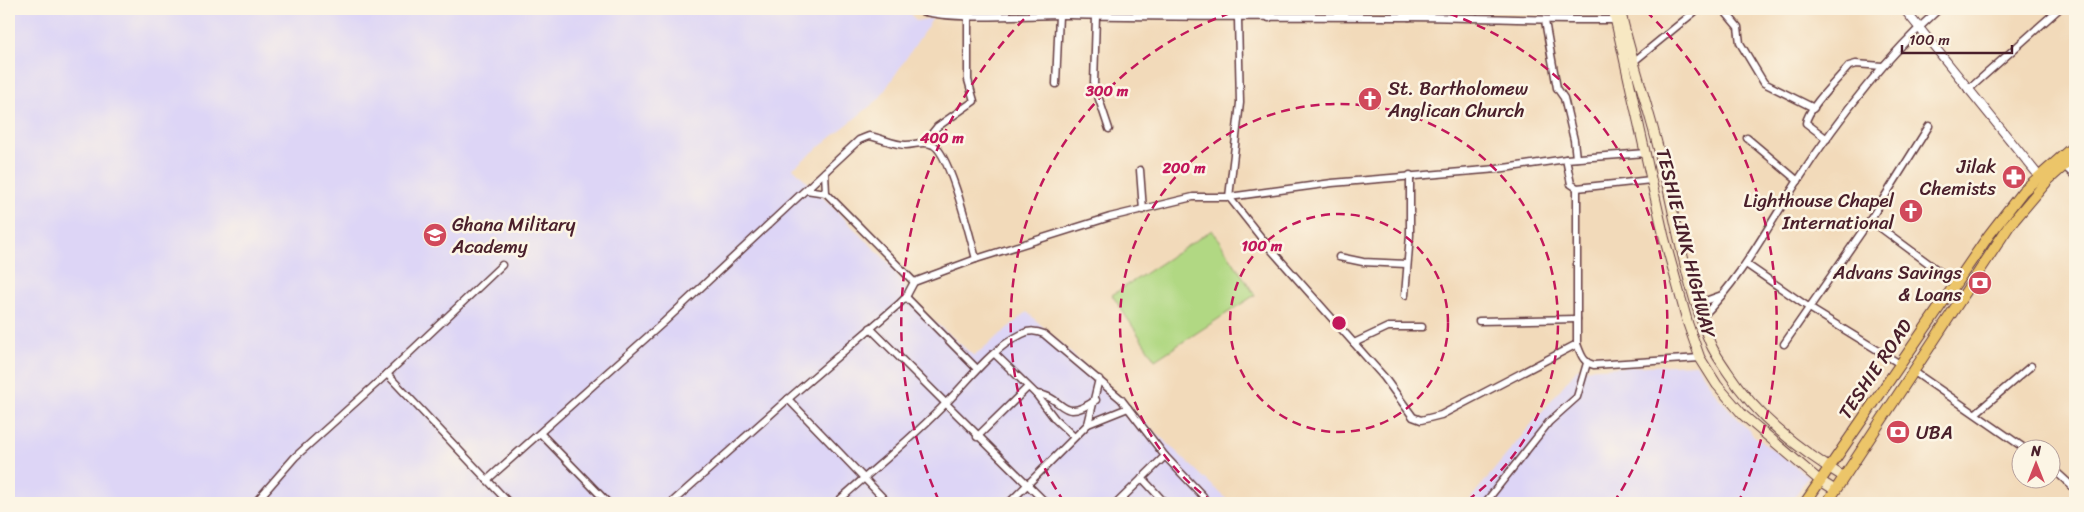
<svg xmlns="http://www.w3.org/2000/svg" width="2084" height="512" font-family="Sriracha,sans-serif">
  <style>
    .built { fill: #ddd5f6 }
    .green { fill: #b1d883; stroke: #7e7c57 }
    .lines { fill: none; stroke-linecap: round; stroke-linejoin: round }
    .minor-casing { stroke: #633b40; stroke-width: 9 }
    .tertiary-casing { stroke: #633b40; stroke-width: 10 }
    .secondary-casing { stroke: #633b40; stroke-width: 11 }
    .primary-casing { stroke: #633b40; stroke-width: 12 }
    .minor { stroke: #fff; stroke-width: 6 }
    .tertiary { stroke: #fff; stroke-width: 8 }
    .secondary { stroke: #f7e8c3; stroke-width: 9 }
    .primary { stroke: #ecc569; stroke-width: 10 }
    .ring { fill: none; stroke: #c2185b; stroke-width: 2.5; stroke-dasharray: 9 6 }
    .labels { text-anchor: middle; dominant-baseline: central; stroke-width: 5; stroke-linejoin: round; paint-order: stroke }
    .poi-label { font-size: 19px; fill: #4a1f2b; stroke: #fcf5e5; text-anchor: start }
    .street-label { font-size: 19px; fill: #4a1f2b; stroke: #fcf5e5 }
    .centre { fill: #c2185b; stroke: #fcf5e5; stroke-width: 2.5 }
    .ring-label { font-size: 15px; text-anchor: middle; font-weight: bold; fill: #c2185b; stroke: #fcf5e5; stroke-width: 5; stroke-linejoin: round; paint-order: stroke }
  </style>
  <rect width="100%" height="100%" fill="#fcf5e5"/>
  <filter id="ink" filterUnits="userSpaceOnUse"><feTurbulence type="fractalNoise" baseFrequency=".02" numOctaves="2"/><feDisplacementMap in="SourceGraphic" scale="10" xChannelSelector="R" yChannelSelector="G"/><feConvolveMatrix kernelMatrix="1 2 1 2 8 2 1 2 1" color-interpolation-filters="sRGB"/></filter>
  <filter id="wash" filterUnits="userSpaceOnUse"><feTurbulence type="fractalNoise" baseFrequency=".0096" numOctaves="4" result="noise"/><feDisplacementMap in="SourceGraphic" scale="20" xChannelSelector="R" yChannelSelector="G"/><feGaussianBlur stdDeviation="1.12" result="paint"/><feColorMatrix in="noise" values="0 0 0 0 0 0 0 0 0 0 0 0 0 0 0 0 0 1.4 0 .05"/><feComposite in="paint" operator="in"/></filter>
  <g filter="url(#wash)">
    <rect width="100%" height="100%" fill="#f2daba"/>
    <g class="built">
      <path d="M 9,9 L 908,9 L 916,21 L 933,18 L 879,99 L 793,168 L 888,262 L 921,310 L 974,356 L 1027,312 L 1231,503 L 9,503 Z"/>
      <path d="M 1696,364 L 1718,397 L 1753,435 L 1808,476 L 1791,503 L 1467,503 L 1577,369 Z"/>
    </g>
    <path class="green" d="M 1212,230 L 1255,295 L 1155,360 L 1112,295 Z"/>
  </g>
  <g filter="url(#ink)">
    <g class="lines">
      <g class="minor-casing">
        <g id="minor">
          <path d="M 915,9 C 949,22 1030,14 1070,15 C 1182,18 1294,16 1407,17 C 1477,17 1546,21 1615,20"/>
          <path d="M 1269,9 L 1269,18"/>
          <path d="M 1723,9 L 1738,27 L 1740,43 L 1764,83 L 1814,108"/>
          <path d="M 1096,16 L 1094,84 L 1109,129"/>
          <path d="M 1409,17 L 1409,9"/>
          <path d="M 1238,19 L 1240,103 L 1229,197 L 1267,245 L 1384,377 L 1413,417 L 1421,420 L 1441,415 L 1577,344"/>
          <path d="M 1545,21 L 1557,88 L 1564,98 L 1574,140 L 1576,158"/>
          <path d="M 1632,63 L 1698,9"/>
          <path d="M 1056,84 L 1059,15"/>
          <path d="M 1968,90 L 2059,9"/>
          <path d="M 1747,138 L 1798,181"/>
          <path d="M 1827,139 L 1806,123 C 1807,109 1839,78 1849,66 L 1856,64 L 1882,66"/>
          <path d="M 925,142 L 937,127 L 974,101 L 968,80 L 968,9"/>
          <path d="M 1566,159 L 1571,184 L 1577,188 L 1651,180"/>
          <path d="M 2064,166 L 2075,176"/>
          <path d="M 1140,170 L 1143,210"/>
          <path d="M 825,172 L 826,193"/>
          <path d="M 1577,188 L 1577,344 C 1581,354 1583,363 1594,365 L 1700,358"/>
          <path d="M 806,190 L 826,193 L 914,282"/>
          <path d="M 1870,220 L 1955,283"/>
          <path d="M 1339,257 L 1363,262 L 1406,264"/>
          <path d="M 1746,264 L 1811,309 L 1900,364"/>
          <path d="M 1405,295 L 1410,235 L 1410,175"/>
          <path d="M 906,297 L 977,369"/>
          <path d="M 1697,304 L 1722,295"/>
          <path d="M 1701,318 C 1741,279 1767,228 1797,182 C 1837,120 1884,59 1939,9"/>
          <path d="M 1479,321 L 1577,319"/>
          <path d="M 870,328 L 1046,503"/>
          <path d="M 1354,343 L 1388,327 L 1422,327"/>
          <path d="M 1784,344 L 1870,220 L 1929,126"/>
          <path d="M 995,354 L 1036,394 L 1055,419 L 1073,436"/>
          <path d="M 1913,371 L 2027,450"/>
          <path d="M 387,374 L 509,503"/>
          <path d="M 1036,394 C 1066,396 1059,425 1096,400"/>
          <path d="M 788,399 L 888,503"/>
          <path d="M 1976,413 L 2031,366"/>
          <path d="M 1088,424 L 1128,408"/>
          <path d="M 541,434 L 608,503"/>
          <path d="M 977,437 L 1028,387"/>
          <path d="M 2052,468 L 2075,489"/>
          <path d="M 1142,478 L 1165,503"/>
          <path d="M 487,480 L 664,322 L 859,140 L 869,136 C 882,138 893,145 906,145 C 915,145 924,140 933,145 C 950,153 970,237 976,259"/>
          <path d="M 255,503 L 295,457 L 387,374 L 502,265"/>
          <path d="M 671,503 L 788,399 L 899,304 L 906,297 L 914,282 L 976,259 L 1110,217 L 1193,197 L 1229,197 L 1332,183 L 1497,169 L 1566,159 L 1646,153"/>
          <path d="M 836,503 C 872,470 912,439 946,403 C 970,379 991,349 1022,334 C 1030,330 1036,331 1044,334 L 1121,399 L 1165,456 L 1203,496 L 1206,503"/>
          <path d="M 1009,503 L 1088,424 L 1099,379"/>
          <path d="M 1117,503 L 1165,456"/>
          <path d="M 1485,503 L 1549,422 L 1577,397 L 1587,363"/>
        </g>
      </g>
      <g class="tertiary-casing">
        <path id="tertiary" d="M 1904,9 L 2039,176"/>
      </g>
      <g class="secondary-casing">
        <g id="secondary">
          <path d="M 1613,9 L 1664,237 L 1688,324 L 1700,358 L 1717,385 L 1743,415 L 1819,480 L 1835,490"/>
          <path d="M 1620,9 C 1631,59 1649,108 1661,159 C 1676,220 1686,288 1711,345 C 1715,354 1722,363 1727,371 C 1757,417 1798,449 1844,477"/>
        </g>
      </g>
      <g class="primary-casing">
        <g id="primary">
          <path d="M 1805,503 L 1989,235 L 2023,191 L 2075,145"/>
          <path d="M 1827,503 L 2009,226 L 2048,180 L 2075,156"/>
        </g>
      </g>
      <use href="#minor" class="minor"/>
      <use href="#tertiary" class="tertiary"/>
      <use href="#secondary" class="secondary"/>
      <use href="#primary" class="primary"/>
    </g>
  </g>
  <g class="ring">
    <circle cx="1339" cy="323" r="109"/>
    <path d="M1213 502A219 219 0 1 1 1465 502"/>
    <path d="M1064 502A328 328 0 0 1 1243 9M1435 9A328 328 0 0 1 1614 502"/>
    <path d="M939 501A438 438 0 0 1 1032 11M1646 11A438 438 0 0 1 1739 501"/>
  </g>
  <defs>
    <g id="church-disc" transform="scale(1.25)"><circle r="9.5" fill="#d1495b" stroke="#fcf5e5"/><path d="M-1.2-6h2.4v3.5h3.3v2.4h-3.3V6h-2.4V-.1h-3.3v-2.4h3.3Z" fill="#fff"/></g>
    <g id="pharmacy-disc" transform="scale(1.25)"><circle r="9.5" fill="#d1495b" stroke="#fcf5e5"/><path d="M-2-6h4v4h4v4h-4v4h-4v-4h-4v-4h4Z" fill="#fff"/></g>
    <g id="school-disc" transform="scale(1.25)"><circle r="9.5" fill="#d1495b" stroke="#fcf5e5"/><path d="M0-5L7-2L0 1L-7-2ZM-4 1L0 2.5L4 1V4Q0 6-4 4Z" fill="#fff"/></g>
    <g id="bank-disc" transform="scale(1.25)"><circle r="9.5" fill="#d1495b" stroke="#fcf5e5"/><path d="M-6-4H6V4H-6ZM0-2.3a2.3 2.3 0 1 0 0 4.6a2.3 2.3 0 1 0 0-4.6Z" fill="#fff"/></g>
  </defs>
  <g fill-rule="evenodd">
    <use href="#church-disc" x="1370" y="99"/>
    <use href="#pharmacy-disc" x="2014" y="177"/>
    <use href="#church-disc" x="1911" y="211"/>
    <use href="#school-disc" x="435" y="235"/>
    <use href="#bank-disc" x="1980" y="283"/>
    <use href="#bank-disc" x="1898" y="432"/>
  </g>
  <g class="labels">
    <g class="poi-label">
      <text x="1388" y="88">St. Bartholomew<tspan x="1388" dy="22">Anglican Church</tspan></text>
      <text x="1996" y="166" text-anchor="end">Jilak<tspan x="1996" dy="22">Chemists</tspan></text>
      <text x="1894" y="200" text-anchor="end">Lighthouse Chapel<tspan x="1894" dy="22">International</tspan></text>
      <text x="452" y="224">Ghana Military<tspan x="452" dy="22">Academy</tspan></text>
      <text x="1962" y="272" text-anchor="end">Advans Savings<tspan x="1962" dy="22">&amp; Loans</tspan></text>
      <text x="1916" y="432">UBA</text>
    </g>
    <g class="street-label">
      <text transform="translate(1686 243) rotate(76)">TESHIE LINK HIGHWAY</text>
      <text transform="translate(1875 369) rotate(-56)">TESHIE ROAD</text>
    </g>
  </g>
  <circle cx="1339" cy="323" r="8" class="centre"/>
  <g class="ring-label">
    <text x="1107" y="96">300 m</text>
    <text x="942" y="143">400 m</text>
    <text x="1184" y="173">200 m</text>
    <text x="1262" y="251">100 m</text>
  </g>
  <rect width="2084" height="512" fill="none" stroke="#fcf5e5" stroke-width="30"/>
  <g transform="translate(2036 464)"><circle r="24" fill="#fcf5e5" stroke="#b59f9b"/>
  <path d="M0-4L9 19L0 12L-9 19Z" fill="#d1495b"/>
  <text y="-8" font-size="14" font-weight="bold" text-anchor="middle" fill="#4a1f2b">N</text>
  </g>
  <path d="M1902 45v8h110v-8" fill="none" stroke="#4a1f2b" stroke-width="2.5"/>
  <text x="1909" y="45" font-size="15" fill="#4a1f2b" stroke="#fcf5e5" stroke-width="4" paint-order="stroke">100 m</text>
</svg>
